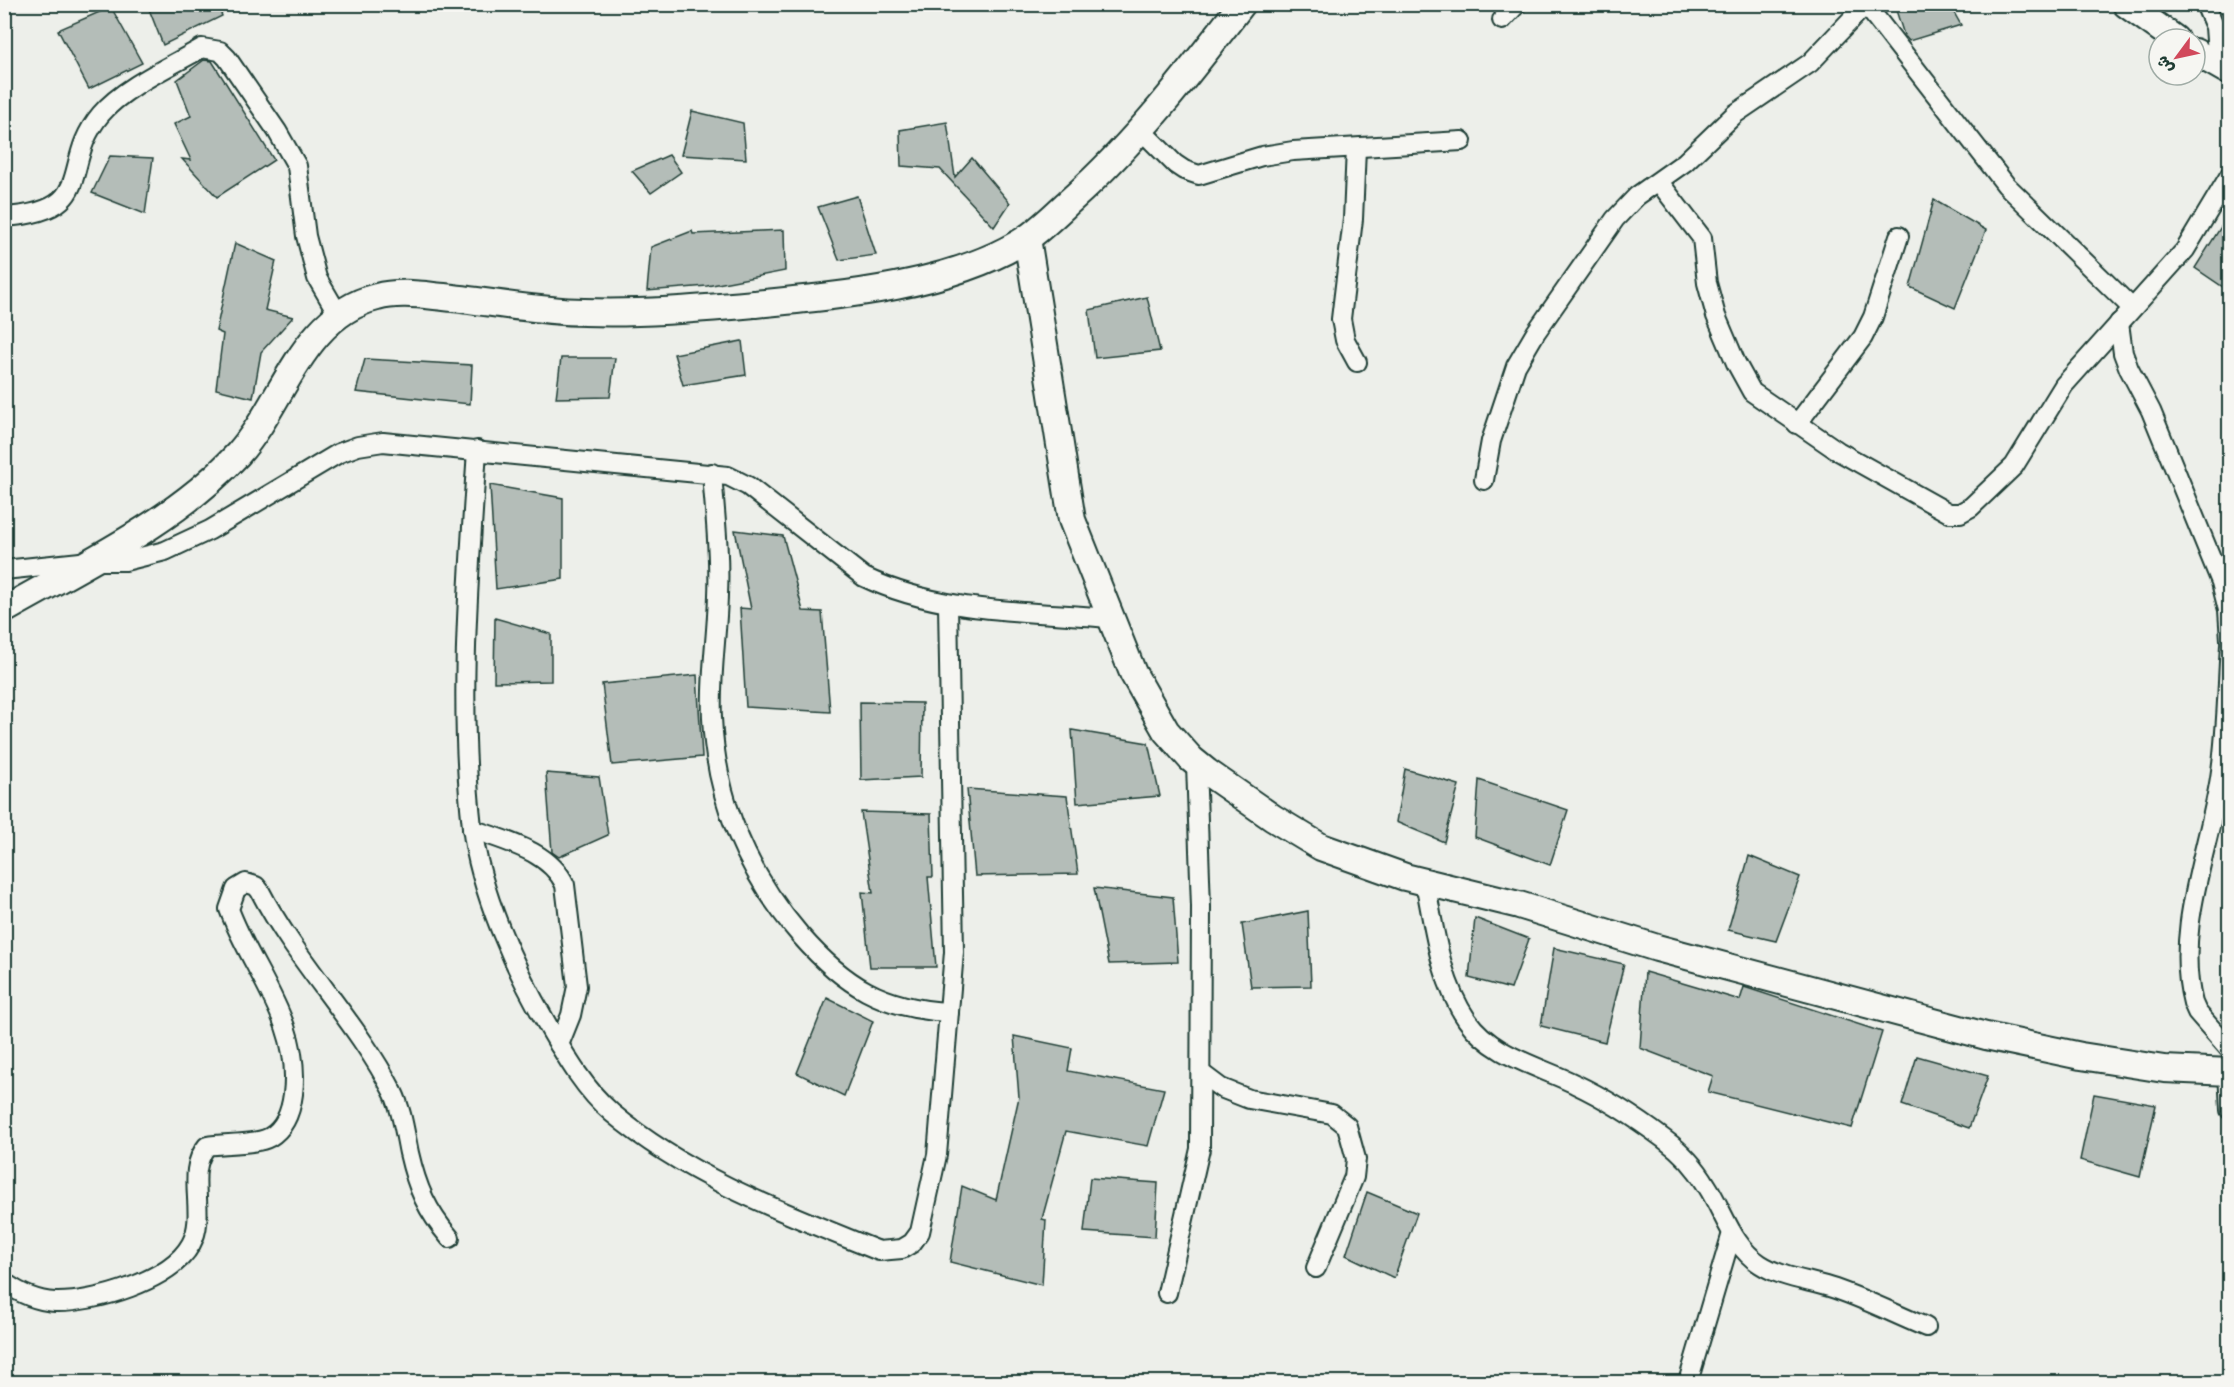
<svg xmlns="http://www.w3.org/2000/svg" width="2234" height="1387" font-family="'Gochi Hand','Playpen Sans Arabic',sans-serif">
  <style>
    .building { fill: #b4bdb8; stroke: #1f3d34; stroke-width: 1.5 }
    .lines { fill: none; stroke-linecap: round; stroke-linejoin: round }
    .street-casing { stroke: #1f3d34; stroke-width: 22 }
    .secondary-casing { stroke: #1f3d34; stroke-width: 30 }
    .street { stroke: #f6f6f2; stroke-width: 18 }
    .secondary { stroke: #f6f6f2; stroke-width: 26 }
  </style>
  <rect width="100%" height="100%" fill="#edefea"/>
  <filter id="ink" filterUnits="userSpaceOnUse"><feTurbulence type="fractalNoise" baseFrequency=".0167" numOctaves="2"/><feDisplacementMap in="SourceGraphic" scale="12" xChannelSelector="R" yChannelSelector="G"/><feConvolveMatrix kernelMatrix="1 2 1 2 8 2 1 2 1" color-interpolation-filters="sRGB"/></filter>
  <g filter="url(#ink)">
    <g class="building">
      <path d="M 147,4 L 217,4 L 222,16 L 163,45 Z"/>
      <path d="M 1894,4 L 1949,4 L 1961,25 L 1909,41 L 1904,35 Z"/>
      <path d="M 111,7 L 142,63 L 89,89 L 58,30 Z"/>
      <path d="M 204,60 L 212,61 L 274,160 L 217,197 L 182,159 L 191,160 L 174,124 L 191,116 L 177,80 Z"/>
      <path d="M 692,111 L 743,123 L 746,159 L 681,155 Z"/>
      <path d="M 947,122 L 955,177 L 972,158 L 1010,203 L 994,227 L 940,169 L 901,166 L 900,130 Z"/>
      <path d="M 669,155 L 681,172 L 651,193 L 632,171 Z"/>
      <path d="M 110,156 L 153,158 L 145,214 L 92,193 Z"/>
      <path d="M 857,196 L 876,255 L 839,260 L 818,207 Z"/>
      <path d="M 1934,200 L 1986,230 L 1955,308 L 1910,287 Z"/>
      <path d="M 2229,214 L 2229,291 L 2195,268 Z"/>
      <path d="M 784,230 L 785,271 L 707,286 L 647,291 L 651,247 L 692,231 L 693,234 Z"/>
      <path d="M 235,243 L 276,261 L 265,310 L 293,317 L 261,352 L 253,398 L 216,389 L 223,334 L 216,331 Z"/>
      <path d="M 1147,297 L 1160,351 L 1095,358 L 1089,310 Z"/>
      <path d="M 742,341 L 746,375 L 683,385 L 674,354 Z"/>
      <path d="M 561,358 L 615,358 L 610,397 L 556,398 Z"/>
      <path d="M 365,359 L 472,365 L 470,404 L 356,392 Z"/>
      <path d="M 490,485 L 563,498 L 563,579 L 496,589 Z"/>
      <path d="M 735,530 L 783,536 L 803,611 L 822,612 L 830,712 L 746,707 L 740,608 L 751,609 Z"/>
      <path d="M 495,618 L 551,634 L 551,681 L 494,682 Z"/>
      <path d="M 697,675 L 702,757 L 612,765 L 602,684 Z"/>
      <path d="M 860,702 L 922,703 L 921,777 L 861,780 Z"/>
      <path d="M 1072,730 L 1148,743 L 1160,796 L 1077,803 Z"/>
      <path d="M 1405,769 L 1459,785 L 1444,842 L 1396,822 Z"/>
      <path d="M 546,773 L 599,777 L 608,835 L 559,857 L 552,852 Z"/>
      <path d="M 1479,780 L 1568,810 L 1550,865 L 1475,837 Z"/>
      <path d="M 967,789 L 1067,796 L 1078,874 L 975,876 Z"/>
      <path d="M 861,812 L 931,814 L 933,877 L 928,877 L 936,967 L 870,967 L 862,892 L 873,893 Z"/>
      <path d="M 1749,856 L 1800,877 L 1776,941 L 1728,930 Z"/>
      <path d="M 1094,888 L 1173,897 L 1178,962 L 1109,964 Z"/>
      <path d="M 1308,911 L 1311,986 L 1251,987 L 1242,924 Z"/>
      <path d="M 1475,918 L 1529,939 L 1511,989 L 1469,978 Z"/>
      <path d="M 1554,948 L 1624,964 L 1605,1042 L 1541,1026 Z"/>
      <path d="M 1645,972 L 1740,1000 L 1744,987 L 1882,1032 L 1852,1128 L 1708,1092 L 1713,1076 L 1640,1048 Z"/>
      <path d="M 827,998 L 873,1021 L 844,1096 L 797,1073 Z"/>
      <path d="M 1014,1036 L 1072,1048 L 1068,1071 L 1164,1089 L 1148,1146 L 1066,1131 L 1042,1219 L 1046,1220 L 1042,1285 L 950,1262 L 962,1186 L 996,1200 L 1019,1097 Z"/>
      <path d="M 1917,1056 L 1988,1076 L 1969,1128 L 1902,1105 Z"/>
      <path d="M 2094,1094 L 2156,1105 L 2140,1177 L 2080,1160 Z"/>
      <path d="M 1090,1178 L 1158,1183 L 1155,1237 L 1084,1232 Z"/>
      <path d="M 1367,1192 L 1417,1213 L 1394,1278 L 1346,1255 Z"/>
    </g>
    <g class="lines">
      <g class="street-casing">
        <g id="street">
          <path d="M 2205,4 L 2215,27 L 2218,66"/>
          <path d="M 1866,5 L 2006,185 L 2132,308"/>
          <path d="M 1502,20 L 1517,4"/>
          <path d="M 1140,129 L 1175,164 L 1184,170 L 1199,175 L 1262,156 L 1293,151 L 1462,141"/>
          <path d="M 1356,148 L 1353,219 L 1341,319 L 1345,340 L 1357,362"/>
          <path d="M 1659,182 L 1702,238 L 1707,283 L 1716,316 L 1736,363 L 1752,392 L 1838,451 L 1949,513 L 1960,513 L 1971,507 L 2014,466 L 2064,385 L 2185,250 L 2230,175"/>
          <path d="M 4,217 C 100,211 58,165 101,114 C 124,87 171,66 202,48 L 220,51 L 227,58 L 277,131 L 297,166 L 306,236 L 317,278 L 338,314"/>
          <path d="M 2119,323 L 2123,353 L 2129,369 L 2151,411 L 2221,582 L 2228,610 L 2230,640"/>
          <path d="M 1797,424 L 1863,337 L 1873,317 L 1899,236"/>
          <path d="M 477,450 C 469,575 458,701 472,827 C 480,891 514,968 547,1024 C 565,1055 584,1089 612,1113 C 689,1178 787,1214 879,1251 L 902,1249 L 912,1243 L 920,1232 L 937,1155 L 954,952 L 948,604"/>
          <path d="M 712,473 C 715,514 720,555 718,595 C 717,636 710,677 712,718 C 716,802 747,873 801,936 C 844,985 883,1009 949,1012"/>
          <path d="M 1484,480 L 1491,441 L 1516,366 L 1536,332 L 1615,219 L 1637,196 L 1685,162 L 1735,114 L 1810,63 L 1866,4"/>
          <path d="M 4,570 L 90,561 L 125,561 L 165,551 L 210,530 L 339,453 L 358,446 L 383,442 L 728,476 L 748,486 L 864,577 C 939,613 1027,611 1109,618"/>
          <path d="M 2230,645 C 2227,690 2227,734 2220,778 C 2209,849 2174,931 2193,1003 L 2197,1012 L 2230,1050"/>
          <path d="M 472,829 C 505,841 550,851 565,885 L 577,986 L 571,1015 L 559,1045"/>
          <path d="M 1425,882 C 1434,927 1440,981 1467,1020 C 1492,1056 1539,1066 1575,1084 C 1607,1099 1636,1118 1664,1139 C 1682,1152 1696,1167 1707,1186 C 1724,1212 1732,1246 1760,1264 C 1780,1277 1806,1280 1829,1287 C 1862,1297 1894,1314 1926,1327"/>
          <path d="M 2228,1072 L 2230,1110"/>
          <path d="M 1201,1073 L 1221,1088 L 1249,1099 L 1332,1114 L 1347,1126 L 1356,1159 L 1354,1177 L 1316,1268"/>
          <path d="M 4,1282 C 19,1293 36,1301 55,1302 C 94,1303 171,1281 191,1244 C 208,1213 184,1173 207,1146 C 224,1143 256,1145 270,1137 C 285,1128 291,1110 293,1094 C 302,1022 252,972 229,909 L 236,889 L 246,883 L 256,886 L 260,891 C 297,963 356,1020 393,1092 C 402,1110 405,1134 409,1153 C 417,1188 427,1211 450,1238"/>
          <path d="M 1167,1293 L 1200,1149 L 1201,907 L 1196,764"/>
          <path d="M 1688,1382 L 1732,1233"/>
        </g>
      </g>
      <g class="secondary-casing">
        <g id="secondary">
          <path d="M 2126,4 L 2175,39"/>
          <path d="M 2195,52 L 2230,72"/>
          <path d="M 1027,238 L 1072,520 L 1133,673 L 1166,731 L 1191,759 L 1207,772 L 1273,818 L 1321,847 L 1405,877 L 1519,905 L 1657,948 L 1986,1036 L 2081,1056 L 2164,1069 L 2230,1072"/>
          <path d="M 4,610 C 84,564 175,522 238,454 C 284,403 302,315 377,297 C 398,291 423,295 444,297 C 491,302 537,311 584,312 C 641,314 697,309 754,304 C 840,296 953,286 1026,239 C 1042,228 1057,213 1071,200 C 1136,142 1189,73 1242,4"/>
        </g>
      </g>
      <use href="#street" class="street"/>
      <use href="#secondary" class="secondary"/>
    </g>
  </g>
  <rect width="2234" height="1387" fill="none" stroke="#f6f6f2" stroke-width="24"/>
  <rect x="12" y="12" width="2210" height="1363" fill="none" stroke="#1f3d34" stroke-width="2" filter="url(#ink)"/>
  <g transform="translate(2177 57) rotate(237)"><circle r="28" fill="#f6f6f2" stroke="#a0aca6" stroke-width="1.5"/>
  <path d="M0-4.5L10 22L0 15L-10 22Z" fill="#d1495b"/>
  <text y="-9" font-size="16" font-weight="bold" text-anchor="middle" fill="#1f3d34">ش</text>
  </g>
</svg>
